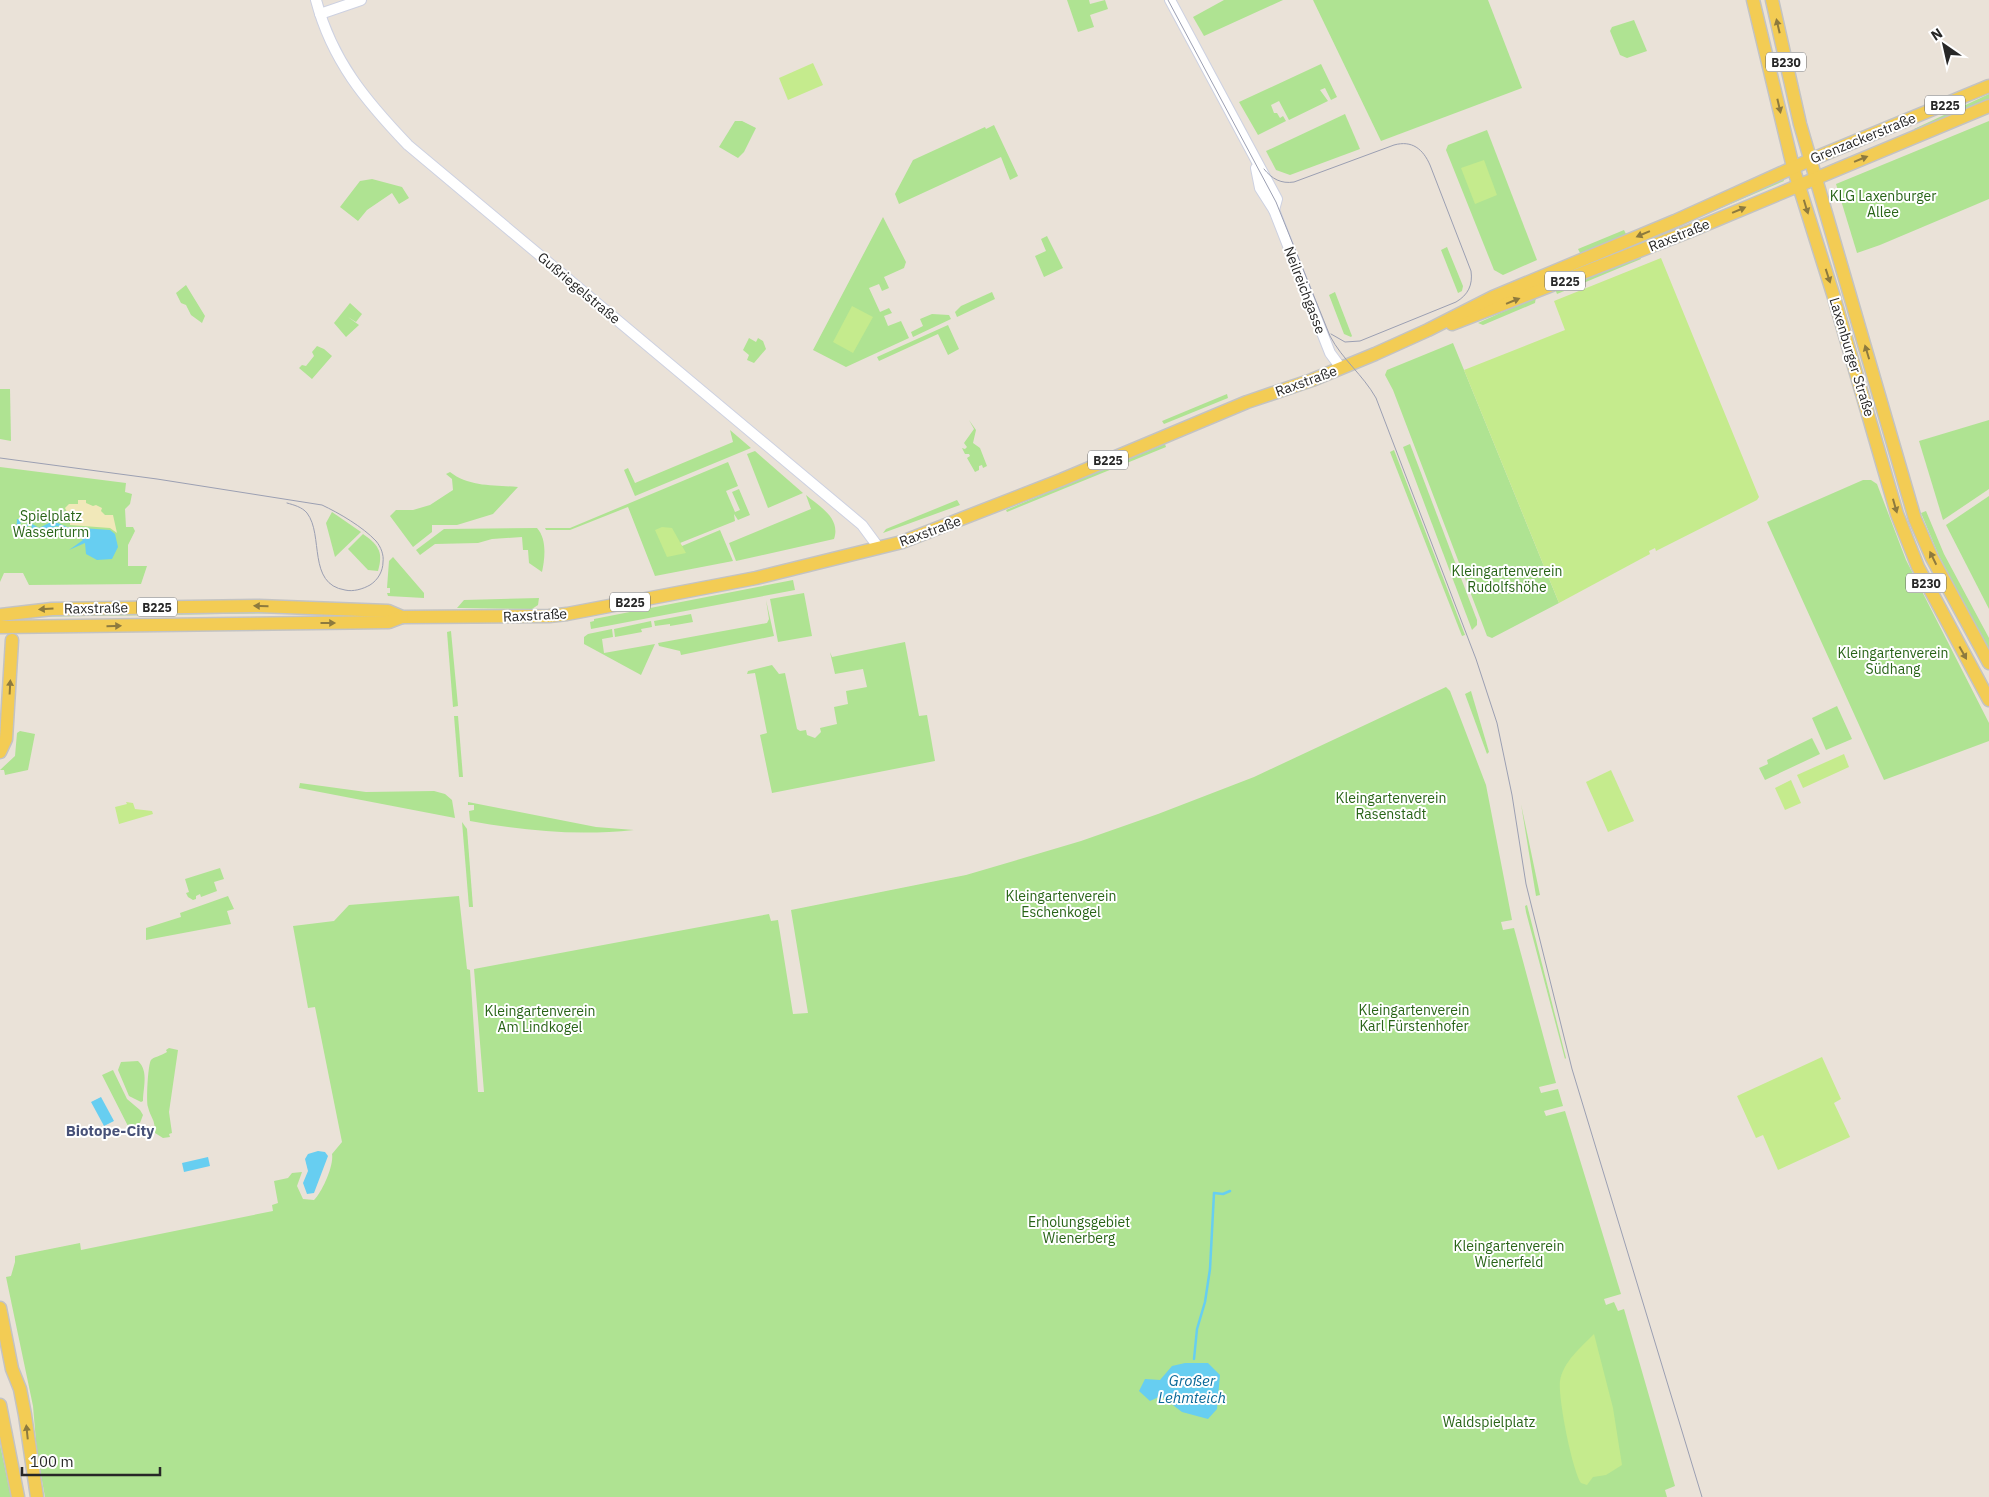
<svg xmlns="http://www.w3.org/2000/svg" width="1989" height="1497" font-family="'IBM Plex Sans',sans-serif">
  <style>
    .green { fill: #afe392 }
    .sand { fill: #f1e8b9 }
    .pitch { fill: #c5eb8d }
    .water { fill: #67cef1 }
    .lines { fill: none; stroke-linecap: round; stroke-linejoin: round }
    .stream { stroke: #67cef1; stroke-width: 2.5 }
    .minor-casing { stroke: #cdd1e1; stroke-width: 12 }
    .major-casing { stroke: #c3c3c3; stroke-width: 15 }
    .minor { stroke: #fff; stroke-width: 10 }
    .major { stroke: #f3cc54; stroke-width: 12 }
    .tram { stroke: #9b9fb2; stroke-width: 1 }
    .oneway { fill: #8d7a3e }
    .labels { text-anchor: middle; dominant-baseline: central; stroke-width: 4; stroke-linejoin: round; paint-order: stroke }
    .shield { fill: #fff; stroke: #686868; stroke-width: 1 }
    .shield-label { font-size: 12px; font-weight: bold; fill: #272727 }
    .street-label { font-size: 14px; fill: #272727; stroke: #fff }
    .park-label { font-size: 14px; fill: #286417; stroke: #fff }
    .neighbourhood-label { font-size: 15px; font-weight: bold; fill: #475178; stroke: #fff }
    .water-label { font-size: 15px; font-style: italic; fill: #0a6998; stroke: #fff }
  </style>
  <rect width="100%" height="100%" fill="#eae2d8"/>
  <g class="green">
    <path d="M 1067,0 L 1089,0 L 1090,4 L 1105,0 L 1108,9 L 1090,15 L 1094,27 L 1078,32 Z"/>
    <path d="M 1224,0 L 1283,0 L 1204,36 L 1193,17 Z"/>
    <path d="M 1313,0 L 1488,0 L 1522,88 L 1381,141 Z"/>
    <path d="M 1634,20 L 1647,51 L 1627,58 L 1620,55 L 1610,31 L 1612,27 Z"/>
    <path d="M 1321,64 L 1337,97 L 1331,100 L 1325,88 L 1320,90 L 1328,101 L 1289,120 L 1279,101 L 1271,105 L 1274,113 L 1277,113 L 1280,118 L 1283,116 L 1286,121 L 1258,135 L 1239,102 Z"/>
    <path d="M 1989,94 L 1989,101 L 1915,132 L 1914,129 Z"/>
    <path d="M 1345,114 L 1360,149 L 1290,175 L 1276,170 L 1266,151 Z"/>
    <path d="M 735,121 L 742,121 L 756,128 L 744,152 L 738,158 L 719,147 Z"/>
    <path d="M 1989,121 L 1989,199 L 1880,245 L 1857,253 L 1836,184 Z"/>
    <path d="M 994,125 L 1018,176 L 1010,180 L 1001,157 L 899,204 L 895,194 L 913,160 L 985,127 L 986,129 Z"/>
    <path d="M 1487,130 L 1537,260 L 1503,275 L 1494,270 L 1446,150 L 1448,145 Z"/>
    <path d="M 372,179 L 402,187 L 409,198 L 399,204 L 392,193 L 367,210 L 358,221 L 340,207 L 360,181 Z"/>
    <path d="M 1783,179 L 1784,181 L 1539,286 L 1537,283 Z"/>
    <path d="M 883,217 L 906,262 L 904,268 L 884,277 L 889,288 L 882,291 L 879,284 L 869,288 L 880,312 L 889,308 L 892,313 L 884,316 L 888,326 L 901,321 L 909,338 L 846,367 L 813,350 Z"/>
    <path d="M 1624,230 L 1627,236 L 1581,255 L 1578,249 Z"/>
    <path d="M 1047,236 L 1063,268 L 1044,277 L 1035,256 L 1046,251 L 1041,239 Z"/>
    <path d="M 1447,247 L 1463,286 L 1462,291 L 1458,293 L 1441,250 Z"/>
    <path d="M 1639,255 L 1641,259 L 1557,294 L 1555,289 Z"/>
    <path d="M 186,285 L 205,316 L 202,323 L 191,315 L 186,305 L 181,303 L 176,293 Z"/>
    <path d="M 992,292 L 995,299 L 957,317 L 955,312 L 961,306 Z"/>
    <path d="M 1335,292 L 1352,336 L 1351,337 L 1344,334 L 1329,295 Z"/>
    <path d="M 1536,297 L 1535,303 L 1483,325 L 1478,323 Z"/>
    <path d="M 350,303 L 362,314 L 356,322 L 348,317 L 359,325 L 346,337 L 334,323 Z"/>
    <path d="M 932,314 L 949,315 L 951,319 L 913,337 L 911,332 L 923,326 L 920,319 Z"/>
    <path d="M 948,325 L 959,349 L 948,355 L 938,334 L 879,361 L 877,357 Z"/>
    <path d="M 749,338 L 756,342 L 758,338 L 763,341 L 766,349 L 754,363 L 747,360 L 749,355 L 743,350 Z"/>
    <path d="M 1453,343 L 1559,603 L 1492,638 L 1487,636 L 1393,390 L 1385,375 L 1387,370 Z"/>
    <path d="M 317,346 L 324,349 L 332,356 L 312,379 L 299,368 L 302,365 L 306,366 L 314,356 L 312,352 Z"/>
    <path d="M 0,389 L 10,389 L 11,441 L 0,439 Z"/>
    <path d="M 1227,394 L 1228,398 L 1164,424 L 1162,421 Z"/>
    <path d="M 969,420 L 976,430 L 973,443 L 980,448 L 987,466 L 983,468 L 982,465 L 979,466 L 979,470 L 975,472 L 967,458 L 970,456 L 969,454 L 965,454 L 962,448 L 965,449 L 967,447 L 964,443 L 974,429 Z"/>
    <path d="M 1989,420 L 1989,489 L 1943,520 L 1919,441 Z"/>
    <path d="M 730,430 L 751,448 L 635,496 L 624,470 L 628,468 L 635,483 L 733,442 Z"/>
    <path d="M 1165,444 L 1166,447 L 1007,512 L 1006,510 Z"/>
    <path d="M 1410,444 L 1477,620 L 1477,625 L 1472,630 L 1403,447 Z"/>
    <path d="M 1394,450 L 1465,635 L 1462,636 L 1390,452 Z"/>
    <path d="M 755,451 L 803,493 L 768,508 L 747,454 Z"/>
    <path d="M 728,462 L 738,486 L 726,491 L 735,512 L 740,510 L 732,492 L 739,489 L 750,515 L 738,520 L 734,514 L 735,521 L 680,543 L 682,546 L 720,530 L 733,561 L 655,576 L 628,507 L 570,530 L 546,530 L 545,528 L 570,528 Z"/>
    <path d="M 0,467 L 126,483 L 125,492 L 132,494 L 130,504 L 125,509 L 126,527 L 133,527 L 135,531 L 128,545 L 128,566 L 147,566 L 141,584 L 29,585 L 23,573 L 4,573 L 0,582 Z"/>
    <path d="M 450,472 C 469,487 494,485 518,487 L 493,514 L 457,525 L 432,525 L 432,532 L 413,547 L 390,516 L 396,510 L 413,510 L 430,505 L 453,490 L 452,479 L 446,474 Z"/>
    <path d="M 1863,480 L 1871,480 L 1877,484 L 1906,560 L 1989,723 L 1989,741 L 1884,780 L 1767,522 Z"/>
    <path d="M 806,495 C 820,507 841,518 834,539 L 736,561 L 729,543 L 811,509 Z"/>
    <path d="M 1989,496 L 1989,609 L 1946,525 Z"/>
    <path d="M 957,500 L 960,505 L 883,533 L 886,529 Z"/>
    <path d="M 1926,511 L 1944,554 L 1989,638 L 1989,650 L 1939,556 L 1921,513 Z"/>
    <path d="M 332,512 L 361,532 L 335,557 L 326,523 Z"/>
    <path d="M 537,528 C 547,539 545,558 542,572 L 529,563 L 528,550 L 523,550 L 522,537 L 492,539 L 478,543 L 435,544 L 420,555 L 416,550 L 444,529 Z"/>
    <path d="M 363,534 C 380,546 383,553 378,571 L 368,570 L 348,549 Z"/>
    <path d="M 393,557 L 424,593 L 424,598 L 388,596 L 387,593 L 390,593 L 390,588 L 387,588 L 389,561 Z"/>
    <path d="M 793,580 L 795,590 L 591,629 L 590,622 L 594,621 L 594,619 Z"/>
    <path d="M 804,593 L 812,636 L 778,642 L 770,599 Z"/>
    <path d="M 539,598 L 538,605 L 532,609 L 457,608 L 464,600 Z"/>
    <path d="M 766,600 L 774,636 L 681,655 L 680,651 L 659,646 L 658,643 L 767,623 L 769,619 Z"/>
    <path d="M 273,611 L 291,613 L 26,617 L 27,616 Z"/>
    <path d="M 691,614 L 693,622 L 670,626 L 670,624 L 655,626 L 654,621 Z"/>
    <path d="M 651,621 L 652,627 L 641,629 L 642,632 L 615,637 L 614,629 Z"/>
    <path d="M 612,629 L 613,637 L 602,639 L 604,653 L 655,644 L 641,675 L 584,644 L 584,637 L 588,634 Z"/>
    <path d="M 451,631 L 458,706 L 453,707 L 447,632 Z"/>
    <path d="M 905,642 L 919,716 L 927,715 L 935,761 L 772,793 L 760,735 L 767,733 L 755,673 L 747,674 L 748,671 L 772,665 L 779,674 L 785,673 L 797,729 L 800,731 L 806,730 L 807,735 L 815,738 L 821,732 L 820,728 L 837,724 L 834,707 L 848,704 L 846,691 L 867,687 L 863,669 L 835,674 L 830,652 L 832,657 Z"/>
    <path d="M 1446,687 L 1450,691 L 1486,785 L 1512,920 L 1501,922 L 1503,930 L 1514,928 L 1556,1083 L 1539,1087 L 1541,1093 L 1558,1089 L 1563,1106 L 1544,1111 L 1546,1116 L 1565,1111 L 1621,1294 L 1604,1299 L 1606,1305 L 1614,1302 L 1618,1311 L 1624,1309 L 1675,1486 L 1665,1490 L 1667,1497 L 45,1497 L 37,1453 L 33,1406 L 6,1277 L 11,1276 L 15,1262 L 15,1256 L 80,1243 L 81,1250 L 273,1211 L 272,1205 L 278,1203 L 274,1181 L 288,1178 L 292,1173 L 302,1172 L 297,1186 L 303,1199 L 314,1200 C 322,1192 334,1166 332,1154 L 342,1142 L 315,1007 L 308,1008 L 293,926 L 334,921 L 349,905 L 459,896 L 467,969 L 470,970 L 478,1092 L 484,1092 L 474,969 L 769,914 L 771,921 L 778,920 L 793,1014 L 808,1013 L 791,910 L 966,875 L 1081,841 L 1158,814 L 1254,777 Z"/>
    <path d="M 1471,691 L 1489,752 L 1487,754 L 1465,694 Z"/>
    <path d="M 1837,706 L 1852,739 L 1826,750 L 1812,718 Z"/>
    <path d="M 454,716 L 458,716 L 463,777 L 459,777 Z"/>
    <path d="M 20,731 L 35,734 L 28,770 L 5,775 L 4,770 L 0,770 L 15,756 L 17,733 Z"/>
    <path d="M 1812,738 L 1820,754 L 1765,780 L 1759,768 L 1768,764 L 1767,760 Z"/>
    <path d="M 300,783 L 366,792 L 434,791 L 445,794 L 452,800 L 455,818 L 299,788 Z"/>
    <path d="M 468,802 L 596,827 L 634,830 C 577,836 525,831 470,821 L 469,811 L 474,810 L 474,805 L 468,805 Z"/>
    <path d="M 1521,804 L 1540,895 L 1536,896 Z"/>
    <path d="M 462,822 L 467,829 L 473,907 L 469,907 Z"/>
    <path d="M 220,868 L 224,879 L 214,882 L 217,891 L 201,897 L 200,894 L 196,896 L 196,899 L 193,900 L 188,897 L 186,893 L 189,892 L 185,879 Z"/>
    <path d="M 228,896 L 234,909 L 227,911 L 231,924 L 146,940 L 146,928 L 181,917 L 180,913 Z"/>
    <path d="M 1527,905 L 1566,1058 L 1565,1059 L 1526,912 L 1525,906 Z"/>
    <path d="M 169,1048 L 178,1050 L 169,1112 L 172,1133 L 169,1134 L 170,1137 L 163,1138 L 155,1133 C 155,1118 151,1119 148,1107 C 146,1101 148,1064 151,1060 C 153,1057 161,1056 167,1052 L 166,1050 Z"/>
    <path d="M 138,1061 C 149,1071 143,1088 143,1101 L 141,1102 L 129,1096 L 118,1070 L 121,1062 Z"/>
    <path d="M 113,1070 L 127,1099 L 140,1110 L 143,1115 L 140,1123 L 129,1128 L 102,1075 Z"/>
    <path d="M 0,1444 L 11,1497 L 0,1497 Z"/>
  </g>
  <path class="sand" d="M 78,500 L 86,500 L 86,503 L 93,506 L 96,505 L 102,508 L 101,511 L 105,515 L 113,515 L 117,533 L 110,528 L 70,525 L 70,511 L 67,512 L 65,508 L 69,504 L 78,504 Z"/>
  <g class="pitch">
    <path d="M 813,63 L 823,85 L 788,100 L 779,78 Z"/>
    <path d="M 1484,160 L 1497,195 L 1475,204 L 1461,168 Z"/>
    <path d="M 1661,258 L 1759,497 L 1757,500 L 1656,551 L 1655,548 L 1649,551 L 1650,554 L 1559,603 L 1464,370 L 1565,330 L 1554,301 Z"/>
    <path d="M 852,306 L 873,317 L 853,353 L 833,342 Z"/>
    <path d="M 662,527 L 672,528 L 686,553 L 667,557 L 655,530 Z"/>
    <path d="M 1844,754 L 1849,767 L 1803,788 L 1797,775 Z"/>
    <path d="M 1611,770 L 1634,821 L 1608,832 L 1586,782 Z"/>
    <path d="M 1791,780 L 1801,803 L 1785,810 L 1775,788 Z"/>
    <path d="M 126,802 L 133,803 L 135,809 L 152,811 L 153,814 L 119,824 L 115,807 L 127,804 Z"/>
    <path d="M 1822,1057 L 1841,1099 L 1834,1103 L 1850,1137 L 1778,1170 L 1763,1135 L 1756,1138 L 1737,1096 Z"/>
    <path d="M 1594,1334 L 1613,1408 L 1622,1465 L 1606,1475 L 1593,1477 L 1587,1485 L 1581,1483 C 1572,1469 1558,1398 1560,1381 C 1563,1362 1582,1346 1594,1334 Z"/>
  </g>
  <g class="water">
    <path d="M 17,519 L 21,519 L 20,526 L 24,527 L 29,522 L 39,528 L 53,521 L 67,527 L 110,530 L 115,534 L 118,547 L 112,559 L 97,560 L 86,554 L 85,543 L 69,550 L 83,540 C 75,532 66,530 57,526 L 43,531 L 33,531 L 31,525 L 20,529 L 19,537 L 16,537 Z"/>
    <path d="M 101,1097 L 114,1121 L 104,1126 L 91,1102 Z"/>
    <path d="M 318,1151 L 325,1152 L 328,1156 L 314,1193 L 307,1194 L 303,1183 L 308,1171 L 305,1159 L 308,1154 Z"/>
    <path d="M 208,1157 L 210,1166 L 184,1172 L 182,1163 Z"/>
    <path d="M 1185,1363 L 1208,1363 L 1220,1375 L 1217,1409 L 1208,1419 L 1182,1412 L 1161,1396 L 1150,1401 L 1139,1391 L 1145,1379 L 1160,1380 L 1172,1366 Z"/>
  </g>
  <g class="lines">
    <path class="stream" d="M 1194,1359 L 1197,1329 L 1205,1302 L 1210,1269 L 1214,1193 L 1223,1194 L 1230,1191"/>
    <g class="minor-casing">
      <g id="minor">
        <path d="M 316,0 C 332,61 366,101 408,145 L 862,525 L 879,548"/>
        <path d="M 1170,0 L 1277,199 L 1274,210"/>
        <path d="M 320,14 L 361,0"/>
        <path d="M 1256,168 L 1260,188 L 1274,210 L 1330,353 L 1341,368"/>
      </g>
    </g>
    <g class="major-casing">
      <g id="major">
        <path d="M 1753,0 L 1793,167 L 1833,294 L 1897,514 L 1918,567 L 1989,700"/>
        <path d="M 1772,0 L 1800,124 L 1915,519 L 1932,558 L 1989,663"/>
        <path d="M 1452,324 L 1690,231 L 1989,106"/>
        <path d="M 0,615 L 52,609 L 259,606 L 388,611 L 402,617 L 549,616 L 567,614 L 756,578 L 902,542 L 1061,480 L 1247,402 L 1312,380 L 1375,354 L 1428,330 L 1493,297 L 1675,221 L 1810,160 L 1989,86"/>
        <path d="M 0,627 L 389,622 L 402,617"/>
        <path d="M 0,752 L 6,739 L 12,640"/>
        <path d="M 0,1308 L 12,1369 L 20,1389 L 25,1415 L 37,1497"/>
        <path d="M 0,1405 L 18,1497"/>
      </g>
    </g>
    <use href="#minor" class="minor"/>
    <use href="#major" class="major"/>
    <g class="tram">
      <path d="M 1168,0 L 1276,202 L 1330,336 C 1342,359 1363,375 1376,398 L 1476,659 L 1497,723 L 1512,795 L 1526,884 L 1572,1069 L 1702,1497"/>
      <path d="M 1264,169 C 1272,179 1281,184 1294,182 L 1394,145 C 1412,140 1423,149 1430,165 L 1471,271 C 1473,285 1468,295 1456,302 L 1360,341 L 1345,342 L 1331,334"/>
      <path d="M 0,458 L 157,479 L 322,505 C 339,513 363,527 376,541 C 381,547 384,555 383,562 C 383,571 378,580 370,585 C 363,589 353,592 345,590 C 307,584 324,535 307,513 C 302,507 294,505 287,503"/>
    </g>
  </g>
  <defs><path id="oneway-solid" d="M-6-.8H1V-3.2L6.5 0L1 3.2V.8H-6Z" transform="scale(1.25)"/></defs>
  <g class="oneway">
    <use href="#oneway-solid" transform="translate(1778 26) rotate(-103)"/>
    <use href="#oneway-solid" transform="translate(1779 106) rotate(77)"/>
    <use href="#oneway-solid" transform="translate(1861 159) rotate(-22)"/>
    <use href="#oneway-solid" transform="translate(1806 207) rotate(73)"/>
    <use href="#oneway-solid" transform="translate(1739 210) rotate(-23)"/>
    <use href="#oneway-solid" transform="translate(1643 234) rotate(157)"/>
    <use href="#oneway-solid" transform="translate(1828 276) rotate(72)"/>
    <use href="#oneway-solid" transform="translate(1513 301) rotate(-22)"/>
    <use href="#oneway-solid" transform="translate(1867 352) rotate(-107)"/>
    <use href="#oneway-solid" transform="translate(1895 506) rotate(74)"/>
    <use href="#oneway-solid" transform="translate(1933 558) rotate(-116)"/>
    <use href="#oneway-solid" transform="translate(261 606) rotate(-179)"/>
    <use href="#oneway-solid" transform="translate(46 609) rotate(177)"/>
    <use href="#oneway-solid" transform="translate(328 623)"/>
    <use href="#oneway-solid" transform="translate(114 626) rotate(-1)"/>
    <use href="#oneway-solid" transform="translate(1963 653) rotate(61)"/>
    <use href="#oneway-solid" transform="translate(10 687) rotate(-87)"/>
    <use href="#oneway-solid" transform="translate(27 1432) rotate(-96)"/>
  </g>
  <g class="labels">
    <g class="shield">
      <rect x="1766" y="52.5" width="40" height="19" rx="4"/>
      <rect x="1925" y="95.5" width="40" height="19" rx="4"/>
      <rect x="1545" y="271.5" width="40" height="19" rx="4"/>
      <rect x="1088" y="450.5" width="40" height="19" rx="4"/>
      <rect x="1906" y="573.5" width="40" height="19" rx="4"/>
      <rect x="610" y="592.5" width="40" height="19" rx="4"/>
      <rect x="137" y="597.5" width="40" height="19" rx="4"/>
    </g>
    <g class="shield-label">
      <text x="1786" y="62">B230</text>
      <text x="1945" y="105">B225</text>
      <text x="1565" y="281">B225</text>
      <text x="1108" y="460">B225</text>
      <text x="1926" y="583">B230</text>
      <text x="630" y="602">B225</text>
      <text x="157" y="607">B225</text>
    </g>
    <g class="street-label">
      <text transform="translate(1863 138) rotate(-22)">Grenzackerstraße</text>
      <text transform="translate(1679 235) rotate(-22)">Raxstraße</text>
      <text transform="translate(579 288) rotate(40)">Gußriegelstraße</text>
      <text transform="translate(1305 290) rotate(69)">Neilreichgasse</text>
      <text transform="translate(1852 357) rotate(73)">Laxenburger Straße</text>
      <text transform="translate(1306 381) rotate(-20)">Raxstraße</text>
      <text transform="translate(930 531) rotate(-20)">Raxstraße</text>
      <text transform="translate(96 608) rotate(-1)">Raxstraße</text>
      <text transform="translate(535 615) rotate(-3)">Raxstraße</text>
    </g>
    <g class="park-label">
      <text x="1883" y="196">KLG Laxenburger<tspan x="1883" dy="16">Allee</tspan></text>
      <text x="51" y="516">Spielplatz<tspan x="51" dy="16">Wasserturm</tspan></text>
      <text x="1507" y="571">Kleingartenverein<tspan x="1507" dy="16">Rudolfshöhe</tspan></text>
      <text x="1893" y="653">Kleingartenverein<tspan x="1893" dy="16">Südhang</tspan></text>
      <text x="1391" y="798">Kleingartenverein<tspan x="1391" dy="16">Rasenstadt</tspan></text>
      <text x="1061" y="896">Kleingartenverein<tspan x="1061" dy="16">Eschenkogel</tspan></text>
      <text x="1414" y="1010">Kleingartenverein<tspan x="1414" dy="16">Karl Fürstenhofer</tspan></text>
      <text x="540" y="1011">Kleingartenverein<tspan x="540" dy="16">Am Lindkogel</tspan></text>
      <text x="1079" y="1222">Erholungsgebiet<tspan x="1079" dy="16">Wienerberg</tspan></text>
      <text x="1509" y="1246">Kleingartenverein<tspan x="1509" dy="16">Wienerfeld</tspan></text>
      <text x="1489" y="1422">Waldspielplatz</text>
    </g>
    <g class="neighbourhood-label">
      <text x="110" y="1130">Biotope-City</text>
    </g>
    <g class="water-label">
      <text x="1192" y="1380">Großer<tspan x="1192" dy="17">Lehmteich</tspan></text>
    </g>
  </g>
  <g transform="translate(1944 45) rotate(326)" stroke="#ffffff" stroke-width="4" paint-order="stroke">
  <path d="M0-4L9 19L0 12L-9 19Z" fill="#272727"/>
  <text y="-8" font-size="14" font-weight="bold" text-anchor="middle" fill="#272727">N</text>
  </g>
  <path d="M22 1467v8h138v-8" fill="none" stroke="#272727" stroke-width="2.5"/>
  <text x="30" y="1467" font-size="15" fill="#272727" stroke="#ffffff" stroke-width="4" paint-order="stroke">100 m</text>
</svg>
